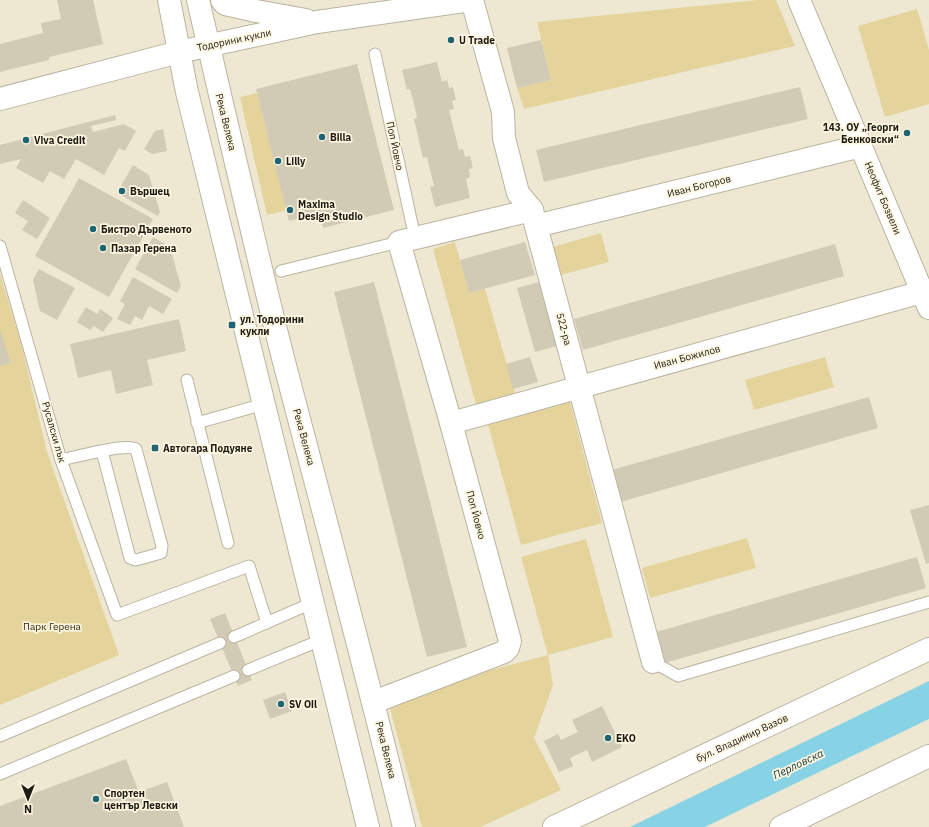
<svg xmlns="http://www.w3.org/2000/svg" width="929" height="827" font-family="'IBM Plex Sans',sans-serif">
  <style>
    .green { fill: #e4d49b }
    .water { fill: #87d2e5 }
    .building { fill: #d1cbb6 }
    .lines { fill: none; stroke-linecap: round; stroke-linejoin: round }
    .lane-casing { stroke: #bab4a0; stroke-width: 13 }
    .street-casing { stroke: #bab4a0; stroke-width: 24 }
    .secondary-casing { stroke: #bab4a0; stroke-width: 24 }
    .primary-casing { stroke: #bab4a0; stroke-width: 24 }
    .lane { stroke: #fff; stroke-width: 11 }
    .street { stroke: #fff; stroke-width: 22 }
    .secondary { stroke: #fff; stroke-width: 22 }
    .primary { stroke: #fff; stroke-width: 22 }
    .poi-dot { fill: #1e6474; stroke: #fcf6e0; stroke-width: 1.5 }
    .labels { text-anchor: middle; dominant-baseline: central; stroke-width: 3.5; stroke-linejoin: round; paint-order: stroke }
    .street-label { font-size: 10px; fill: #1d1b13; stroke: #fcf6e0 }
    .poi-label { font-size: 10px; font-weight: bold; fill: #1d1b13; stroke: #fcf6e0; text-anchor: start }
    .park-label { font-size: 10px; fill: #312a0e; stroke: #fcf6e0 }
    .water-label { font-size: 11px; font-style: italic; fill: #0c3139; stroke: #fcf6e0 }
  </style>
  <rect width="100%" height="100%" fill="#eee8d3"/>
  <g class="green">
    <path d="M 758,0 L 776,0 L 795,46 L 524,109 L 517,88 L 551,80 L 537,22 Z"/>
    <path d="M 917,9 L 929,50 L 929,104 L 885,117 L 858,26 Z"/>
    <path d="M 257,93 L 287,210 L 267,215 L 240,97 Z"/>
    <path d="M 601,233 L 609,262 L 557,276 L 549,248 Z"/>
    <path d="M 455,242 L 469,293 L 485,289 L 516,397 L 477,408 L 433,249 Z"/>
    <path d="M 0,274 L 21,343 L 47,452 L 119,655 L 0,705 Z"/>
    <path d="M 825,357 L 834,387 L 754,410 L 745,380 Z"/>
    <path d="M 570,402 L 602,523 L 521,545 L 488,424 Z"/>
    <path d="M 747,538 L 756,568 L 650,598 L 642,568 Z"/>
    <path d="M 586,539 L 613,637 L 548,655 L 553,685 L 534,738 L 561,790 L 480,827 L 422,827 L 387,697 L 548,655 L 521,557 Z"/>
  </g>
  <path class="water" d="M 929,681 L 929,719 L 705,827 L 630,827 Z"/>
  <g class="building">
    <path d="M 57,0 L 93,0 L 103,44 L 49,57 L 49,60 L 0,72 L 0,44 L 43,33 L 41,23 L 61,19 Z"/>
    <path d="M 541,40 L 551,80 L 517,88 L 507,48 Z"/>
    <path d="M 437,62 L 442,82 L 447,80 L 449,88 L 453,87 L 456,100 L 452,101 L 454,109 L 449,110 L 459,150 L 463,149 L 465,157 L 470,156 L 473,168 L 469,169 L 470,177 L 466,179 L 470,198 L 435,207 L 430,187 L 434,186 L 427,157 L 423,158 L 414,119 L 417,118 L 414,104 L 410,89 L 407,90 L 402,70 Z"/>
    <path d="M 357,64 L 394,210 L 323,228 L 320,213 L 289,221 L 256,89 Z"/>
    <path d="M 800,87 L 808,119 L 544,182 L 536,150 Z"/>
    <path d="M 115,115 L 116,120 L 91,126 L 93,132 L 124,124 L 136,131 L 125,151 L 119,148 L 104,175 L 76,159 L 64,179 L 50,171 L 43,183 L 16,168 L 21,159 L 0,164 L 0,145 Z"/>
    <path d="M 163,129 L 167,151 L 152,154 L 144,149 L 155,131 Z"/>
    <path d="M 133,165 L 149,175 L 160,212 L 158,216 L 117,193 Z"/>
    <path d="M 79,178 L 153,219 L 109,297 L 35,256 Z"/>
    <path d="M 23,200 L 50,218 L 37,239 L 22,230 L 28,221 L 15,213 Z"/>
    <path d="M 153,237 L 170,247 L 181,286 L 177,293 L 135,269 Z"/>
    <path d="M 525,242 L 535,275 L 469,293 L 460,260 Z"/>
    <path d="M 835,244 L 844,276 L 583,350 L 574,319 Z"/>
    <path d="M 39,269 L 75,288 L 57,320 L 40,311 L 33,280 Z"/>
    <path d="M 133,277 L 172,299 L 163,314 L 149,306 L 142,320 L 135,316 L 130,325 L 117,319 L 125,304 L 120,301 Z"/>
    <path d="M 374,282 L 467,647 L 427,657 L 334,292 Z"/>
    <path d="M 539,282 L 557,346 L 535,352 L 517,288 Z"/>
    <path d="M 86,307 L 97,314 L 100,309 L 113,318 L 103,332 L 94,326 L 90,330 L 77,322 Z"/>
    <path d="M 179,319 L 186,351 L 147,360 L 153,385 L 116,394 L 111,370 L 78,378 L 70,344 Z"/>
    <path d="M 0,329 L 11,363 L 0,366 Z"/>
    <path d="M 530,357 L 538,382 L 513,389 L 506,364 Z"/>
    <path d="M 869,397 L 878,428 L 617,503 L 608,471 Z"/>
    <path d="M 929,505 L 929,563 L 926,564 L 910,510 Z"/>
    <path d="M 917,557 L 926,588 L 665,663 L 656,632 Z"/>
    <path d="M 225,613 L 252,680 L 238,686 L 210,619 Z"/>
    <path d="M 285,692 L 292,711 L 270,719 L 263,700 Z"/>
    <path d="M 602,706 L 622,747 L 592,762 L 587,750 L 570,758 L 573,766 L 559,772 L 544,741 L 558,734 L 561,740 L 578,732 L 572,720 Z"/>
    <path d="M 126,759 L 139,792 L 167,782 L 184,827 L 0,827 L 0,806 Z"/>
  </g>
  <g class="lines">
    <g class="lane-casing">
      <g id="lane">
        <path d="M 375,54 L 415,238"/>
        <path d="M 0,246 L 61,460 L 117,615 L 249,566 L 267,623"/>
        <path d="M 281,271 L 399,242"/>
        <path d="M 187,380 L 228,543"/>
        <path d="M 197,423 L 264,404"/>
        <path d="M 61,460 C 77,457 123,443 136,449 L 162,546 L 161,553 L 136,560 L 130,558 L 102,451"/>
        <path d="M 234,637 L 312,603"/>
        <path d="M 653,662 L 678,676 L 929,602"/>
        <path d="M 248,670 L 321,640"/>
        <path d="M 0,736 L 220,643"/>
        <path d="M 0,774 L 234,676"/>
      </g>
    </g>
    <g class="street-casing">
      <g id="street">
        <path d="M 472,0 L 503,112 L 504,138 L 518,193 L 532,210 L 536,226 L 653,662"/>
        <path d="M 799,0 L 929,308"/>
        <path d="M 536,226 L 861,146"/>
        <path d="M 451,423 L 922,292"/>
        <path d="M 374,702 L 504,652 L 508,648 L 510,641 L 451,423 L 399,242 L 532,210"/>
      </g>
    </g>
    <g class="secondary-casing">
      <g id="secondary">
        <path d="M 169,0 L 187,92 L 368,827"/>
        <path d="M 198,0 C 226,120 253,239 283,358 C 324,515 366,670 404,827"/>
        <path d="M 222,0 L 225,4 L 256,11 L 306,20"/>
        <path d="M 0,99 L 179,52 L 317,22 L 471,0"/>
      </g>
    </g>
    <g class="primary-casing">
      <g id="primary">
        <path d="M 554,827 L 929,649"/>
        <path d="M 781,827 L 929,756"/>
      </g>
    </g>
    <use href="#lane" class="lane"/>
    <use href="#street" class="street"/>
    <use href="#secondary" class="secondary"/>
    <use href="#primary" class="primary"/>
  </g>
  <g class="poi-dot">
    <circle cx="451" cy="40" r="4"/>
    <circle cx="907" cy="133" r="4"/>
    <circle cx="322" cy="137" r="4"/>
    <circle cx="26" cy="140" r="4"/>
    <circle cx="278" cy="161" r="4"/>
    <circle cx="122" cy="191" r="4"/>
    <circle cx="290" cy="210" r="4"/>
    <circle cx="93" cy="229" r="4"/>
    <circle cx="103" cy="248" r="4"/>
    <rect x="228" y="321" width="8" height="8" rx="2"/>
    <rect x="151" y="444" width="8" height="8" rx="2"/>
    <circle cx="281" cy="704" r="4"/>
    <circle cx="608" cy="738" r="4"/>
    <circle cx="96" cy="799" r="4"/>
  </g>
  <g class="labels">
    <g class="street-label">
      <text transform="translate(234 40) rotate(-12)">Тодорини кукли</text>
      <text transform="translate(226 122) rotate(76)">Река Велека</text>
      <text transform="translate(395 146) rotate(78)">Поп Йовчо</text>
      <text transform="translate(699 186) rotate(-14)">Иван Богоров</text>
      <text transform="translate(883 198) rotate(67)">Неофит Бозвели</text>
      <text transform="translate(564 329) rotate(75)">522-ра</text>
      <text transform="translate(687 357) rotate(-15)">Иван Божилов</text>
      <text transform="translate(54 432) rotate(74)">Русалски лък</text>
      <text transform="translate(304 437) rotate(75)">Река Велека</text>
      <text transform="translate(476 515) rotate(75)">Поп Йовчо</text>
      <text transform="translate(742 738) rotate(-25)">бул. Владимир Вазов</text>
      <text transform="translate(386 750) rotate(76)">Река Велека</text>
    </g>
    <g class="poi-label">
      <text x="459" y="40">U Trade</text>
      <text x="899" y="127" text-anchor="end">143. ОУ „Георги<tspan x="899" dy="12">Бенковски“</tspan></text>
      <text x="330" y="137">Billa</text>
      <text x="34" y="140">Viva Credit</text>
      <text x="286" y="161">Lilly</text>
      <text x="130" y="191">Вършец</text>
      <text x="298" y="204">Maxima<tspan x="298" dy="12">Design Studio</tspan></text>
      <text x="101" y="229">Бистро Дървеното</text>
      <text x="111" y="248">Пазар Герена</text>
      <text x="240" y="319">ул. Тодорини<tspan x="240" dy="12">кукли</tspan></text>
      <text x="163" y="448">Автогара Подуяне</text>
      <text x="289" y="704">SV Oil</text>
      <text x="616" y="738">EKO</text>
      <text x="104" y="793">Спортен<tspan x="104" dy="12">център Левски</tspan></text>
    </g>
    <g class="park-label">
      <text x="52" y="626">Парк Герена</text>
    </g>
    <g class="water-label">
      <text transform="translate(798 764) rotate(-26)">Перловска</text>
    </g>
  </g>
  <g transform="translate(28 799) rotate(180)" stroke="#fcf6e0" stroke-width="3" paint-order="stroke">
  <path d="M0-3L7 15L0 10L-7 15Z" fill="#1d1b13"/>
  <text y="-6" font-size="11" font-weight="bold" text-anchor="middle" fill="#1d1b13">N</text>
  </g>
</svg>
